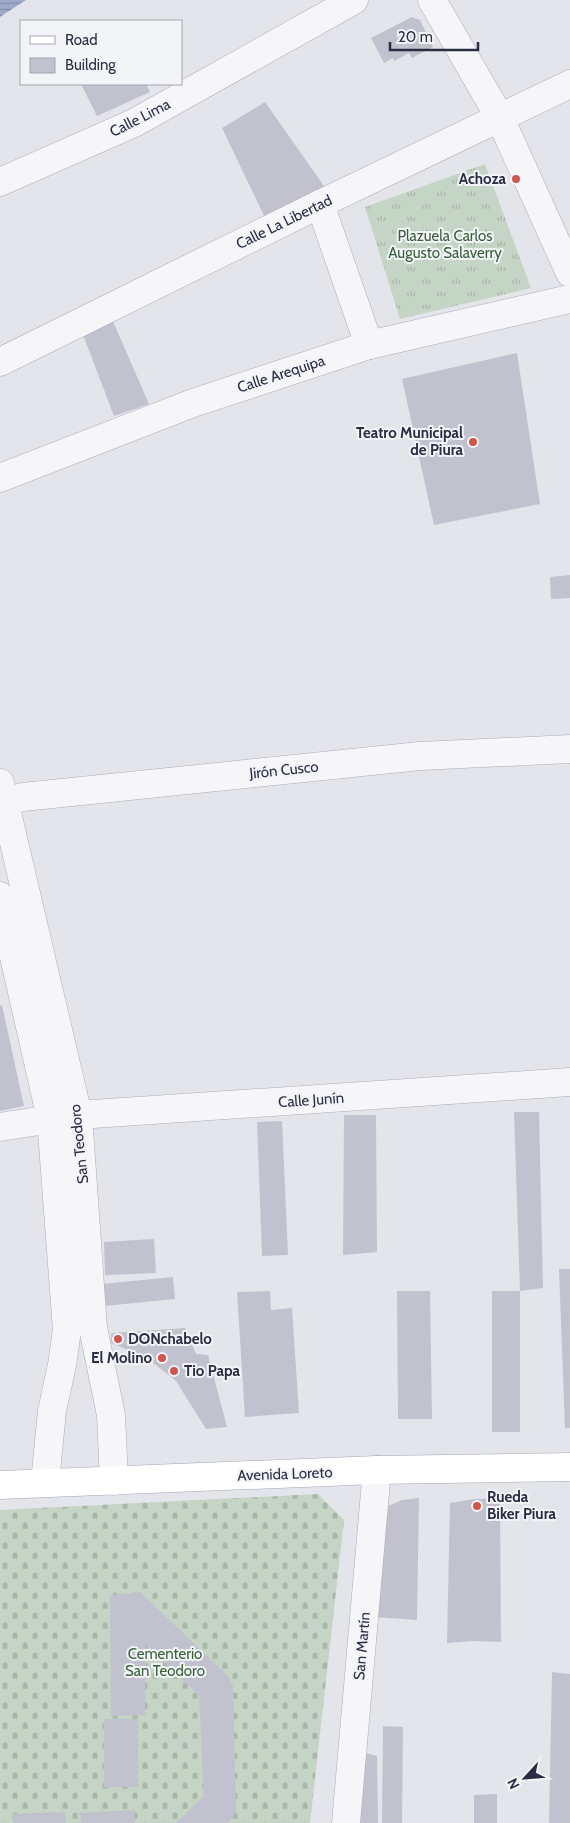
<svg xmlns="http://www.w3.org/2000/svg" width="570" height="1823" font-family="Cabin,sans-serif">
  <style>
    .grass { fill: url(#grass-tufts) }
    .cemetery { fill: url(#cemetery-stones) }
    .water { fill: url(#water-rules) }
    .building { fill: #c1c2ce }
    .lines { fill: none; stroke-linecap: round; stroke-linejoin: round }
    .minor-casing { stroke: #acaeb9; stroke-width: 29 }
    .major-casing { stroke: #a3a6b7; stroke-width: 29 }
    .minor { stroke: #f6f6f9; stroke-width: 28 }
    .major { stroke: #fff; stroke-width: 28 }
    .poi-dot { fill: #cd574c; stroke: #f3f4f8; stroke-width: 2 }
    .labels { text-anchor: middle; dominant-baseline: central; stroke-width: 4; stroke-linejoin: round; paint-order: stroke }
    .street-label { font-size: 15px; fill: #2b2e43; stroke: #f3f4f8 }
    .poi-label { font-size: 15px; font-weight: bold; fill: #2b2e43; stroke: #f3f4f8; text-anchor: end }
    .park-label { font-size: 15px; fill: #395f3b; stroke: #f3f4f8 }
  </style>
  <defs>
    <pattern id="grass-tufts" width="24" height="20" patternUnits="userSpaceOnUse" patternTransform="scale(1.25)"><rect width="24" height="20" fill="#c5d5c5"/><path d="M3 7l-1-3M5 7V3M7 7l1-3M15 17l-1-3M17 17v-4M19 17l1-3" fill="none" stroke="#a9b7aa"/></pattern>
    <pattern id="cemetery-stones" width="16" height="16" patternUnits="userSpaceOnUse" patternTransform="scale(1.25)"><rect width="16" height="16" fill="#c5d5c5"/><path d="M2 7V4a2 2 0 0 1 4 0v3zM10 15v-3a2 2 0 0 1 4 0v3z" fill="#a9b7aa"/></pattern>
    <pattern id="water-rules" width="6" height="5" patternUnits="userSpaceOnUse" patternTransform="scale(1.25)"><rect width="6" height="5" fill="#9faaca"/><path d="M0 2.5h6" fill="none" stroke="#828ba6"/></pattern>
  </defs>
  <rect width="100%" height="100%" fill="#e3e5eb"/>
  <path class="grass" d="M 485,164 L 531,288 L 400,319 L 365,207 Z"/>
  <path class="cemetery" d="M 318,1494 L 344,1520 L 310,1823 L 0,1823 L 0,1510 Z"/>
  <path class="water" d="M 0,0 L 26,0 L 0,17 Z"/>
  <g class="building">
    <path d="M 412,17 L 420,20 L 433,47 L 412,58 L 409,53 L 394,61 L 393,58 L 384,63 L 371,38 Z"/>
    <path d="M 81,84 L 146,84 L 150,92 L 97,116 Z"/>
    <path d="M 265,102 L 331,196 L 269,226 L 222,128 Z"/>
    <path d="M 112,319 L 149,404 L 114,416 L 82,332 Z"/>
    <path d="M 517,353 L 540,504 L 434,525 L 402,379 Z"/>
    <path d="M 570,575 L 570,598 L 551,599 L 550,577 Z"/>
    <path d="M 2,1005 L 24,1106 L 0,1111 L 0,1006 Z"/>
    <path d="M 514,1112 L 539,1112 L 543,1288 L 520,1291 Z"/>
    <path d="M 344,1115 L 376,1115 L 377,1252 L 343,1255 Z"/>
    <path d="M 282,1121 L 288,1255 L 262,1256 L 257,1122 Z"/>
    <path d="M 154,1239 L 156,1273 L 105,1275 L 104,1242 Z"/>
    <path d="M 559,1269 L 570,1269 L 570,1428 L 565,1428 Z"/>
    <path d="M 173,1277 L 175,1299 L 104,1306 L 102,1284 Z"/>
    <path d="M 270,1291 L 271,1310 L 292,1308 L 299,1413 L 245,1417 L 237,1292 Z"/>
    <path d="M 397,1291 L 430,1291 L 432,1419 L 398,1419 Z"/>
    <rect x="492" y="1291" width="28" height="141"/>
    <path d="M 185,1328 L 196,1354 L 208,1355 L 227,1427 L 206,1429 L 176,1381 L 147,1358 L 111,1343 L 111,1333 Z"/>
    <path d="M 419,1498 L 417,1620 L 375,1617 L 388,1506 L 402,1500 Z"/>
    <path d="M 500,1498 L 501,1642 L 472,1641 L 447,1643 L 450,1503 L 474,1499 Z"/>
    <path d="M 140,1592 L 228,1676 L 233,1686 L 236,1813 L 227,1823 L 176,1823 L 204,1796 L 199,1696 L 146,1645 L 145,1715 L 111,1716 L 110,1595 Z"/>
    <path d="M 552,1672 L 570,1674 L 570,1823 L 549,1823 Z"/>
    <rect x="104" y="1719" width="34" height="68"/>
    <path d="M 383,1726 L 403,1727 L 402,1823 L 382,1823 Z"/>
    <path d="M 355,1750 L 377,1756 L 378,1823 L 348,1823 Z"/>
    <path d="M 497,1794 L 497,1823 L 474,1823 L 474,1795 Z"/>
    <path d="M 135,1810 L 135,1823 L 81,1823 L 80,1813 Z"/>
    <path d="M 65,1812 L 66,1823 L 13,1823 L 13,1814 Z"/>
  </g>
  <g class="lines">
    <g class="minor-casing">
      <g id="minor">
        <path d="M 432,0 L 500,118 L 570,273"/>
        <path d="M 0,182 L 134,123 L 354,0"/>
        <path d="M 320,204 L 369,345"/>
        <path d="M 0,362 L 320,204 L 570,84"/>
        <path d="M 0,478 L 193,403 L 369,345 L 570,299"/>
        <path d="M 0,783 L 78,1115 L 93,1328 L 111,1415 L 114,1481"/>
        <path d="M 0,803 L 23,797 L 420,756 L 570,749"/>
        <path d="M 0,896 L 51,1118 L 67,1330 L 62,1365 L 52,1411 L 45,1482"/>
        <path d="M 0,1127 L 78,1115 L 570,1082"/>
        <path d="M 346,1823 L 377,1470"/>
      </g>
    </g>
    <g class="major-casing">
      <path id="major" d="M 0,1485 L 377,1470 L 570,1467"/>
    </g>
    <use href="#minor" class="minor"/>
    <use href="#major" class="major"/>
  </g>
  <g class="poi-dot">
    <circle cx="516" cy="179" r="5"/>
    <circle cx="473" cy="442" r="5"/>
    <circle cx="118" cy="1339" r="5"/>
    <circle cx="162" cy="1358" r="5"/>
    <circle cx="174" cy="1371" r="5"/>
    <circle cx="477" cy="1506" r="5"/>
  </g>
  <g class="labels">
    <g class="street-label">
      <text transform="translate(140 118) rotate(-27)">Calle Lima</text>
      <text transform="translate(284 222) rotate(-26)">Calle La Libertad</text>
      <text transform="translate(281 374) rotate(-18)">Calle Arequipa</text>
      <text transform="translate(284 770) rotate(-6)">Jirón Cusco</text>
      <text transform="translate(311 1100) rotate(-4)">Calle Junín</text>
      <text transform="translate(79 1144) rotate(-96)">San Teodoro</text>
      <text transform="translate(285 1474) rotate(-2)">Avenida Loreto</text>
      <text transform="translate(362 1646) rotate(-85)">San Martín</text>
    </g>
    <g class="poi-label">
      <text x="506" y="179">Achoza</text>
      <text x="463" y="433">Teatro Municipal<tspan x="463" dy="17">de Piura</tspan></text>
      <text x="128" y="1339" text-anchor="start">DONchabelo</text>
      <text x="152" y="1358">El Molino</text>
      <text x="184" y="1371" text-anchor="start">Tio Papa</text>
      <text x="487" y="1497" text-anchor="start">Rueda<tspan x="487" dy="17">Biker Piura</tspan></text>
    </g>
    <g class="park-label">
      <text x="445" y="236">Plazuela Carlos<tspan x="445" dy="17">Augusto Salaverry</tspan></text>
      <text x="165" y="1654">Cementerio<tspan x="165" dy="17">San Teodoro</tspan></text>
    </g>
  </g>
  <rect x="20" y="20" width="162" height="65" fill="#f3f4f8" stroke="#a3a5b0"/>
  <rect x="30" y="36" width="25" height="8" fill="#ffffff" stroke="#a3a5b0"/>
  <text x="65" y="45" font-size="15" fill="#2b2e43">Road</text>
  <rect x="30" y="58" width="25" height="15" fill="#c1c2ce" stroke="#a3a5b0"/>
  <text x="65" y="70" font-size="15" fill="#2b2e43">Building</text>
  <g transform="translate(525 1778) rotate(244)" stroke="#f3f4f8" stroke-width="4" paint-order="stroke">
  <path d="M0-4L9 19L0 12L-9 19Z" fill="#2b2e43"/>
  <text y="-8" font-size="14" font-weight="bold" text-anchor="middle" fill="#2b2e43">N</text>
  </g>
  <path d="M390 42v8h88v-8" fill="none" stroke="#2b2e43" stroke-width="2.5"/>
  <text x="398" y="42" font-size="15" fill="#2b2e43" stroke="#f3f4f8" stroke-width="4" paint-order="stroke">20 m</text>
</svg>
